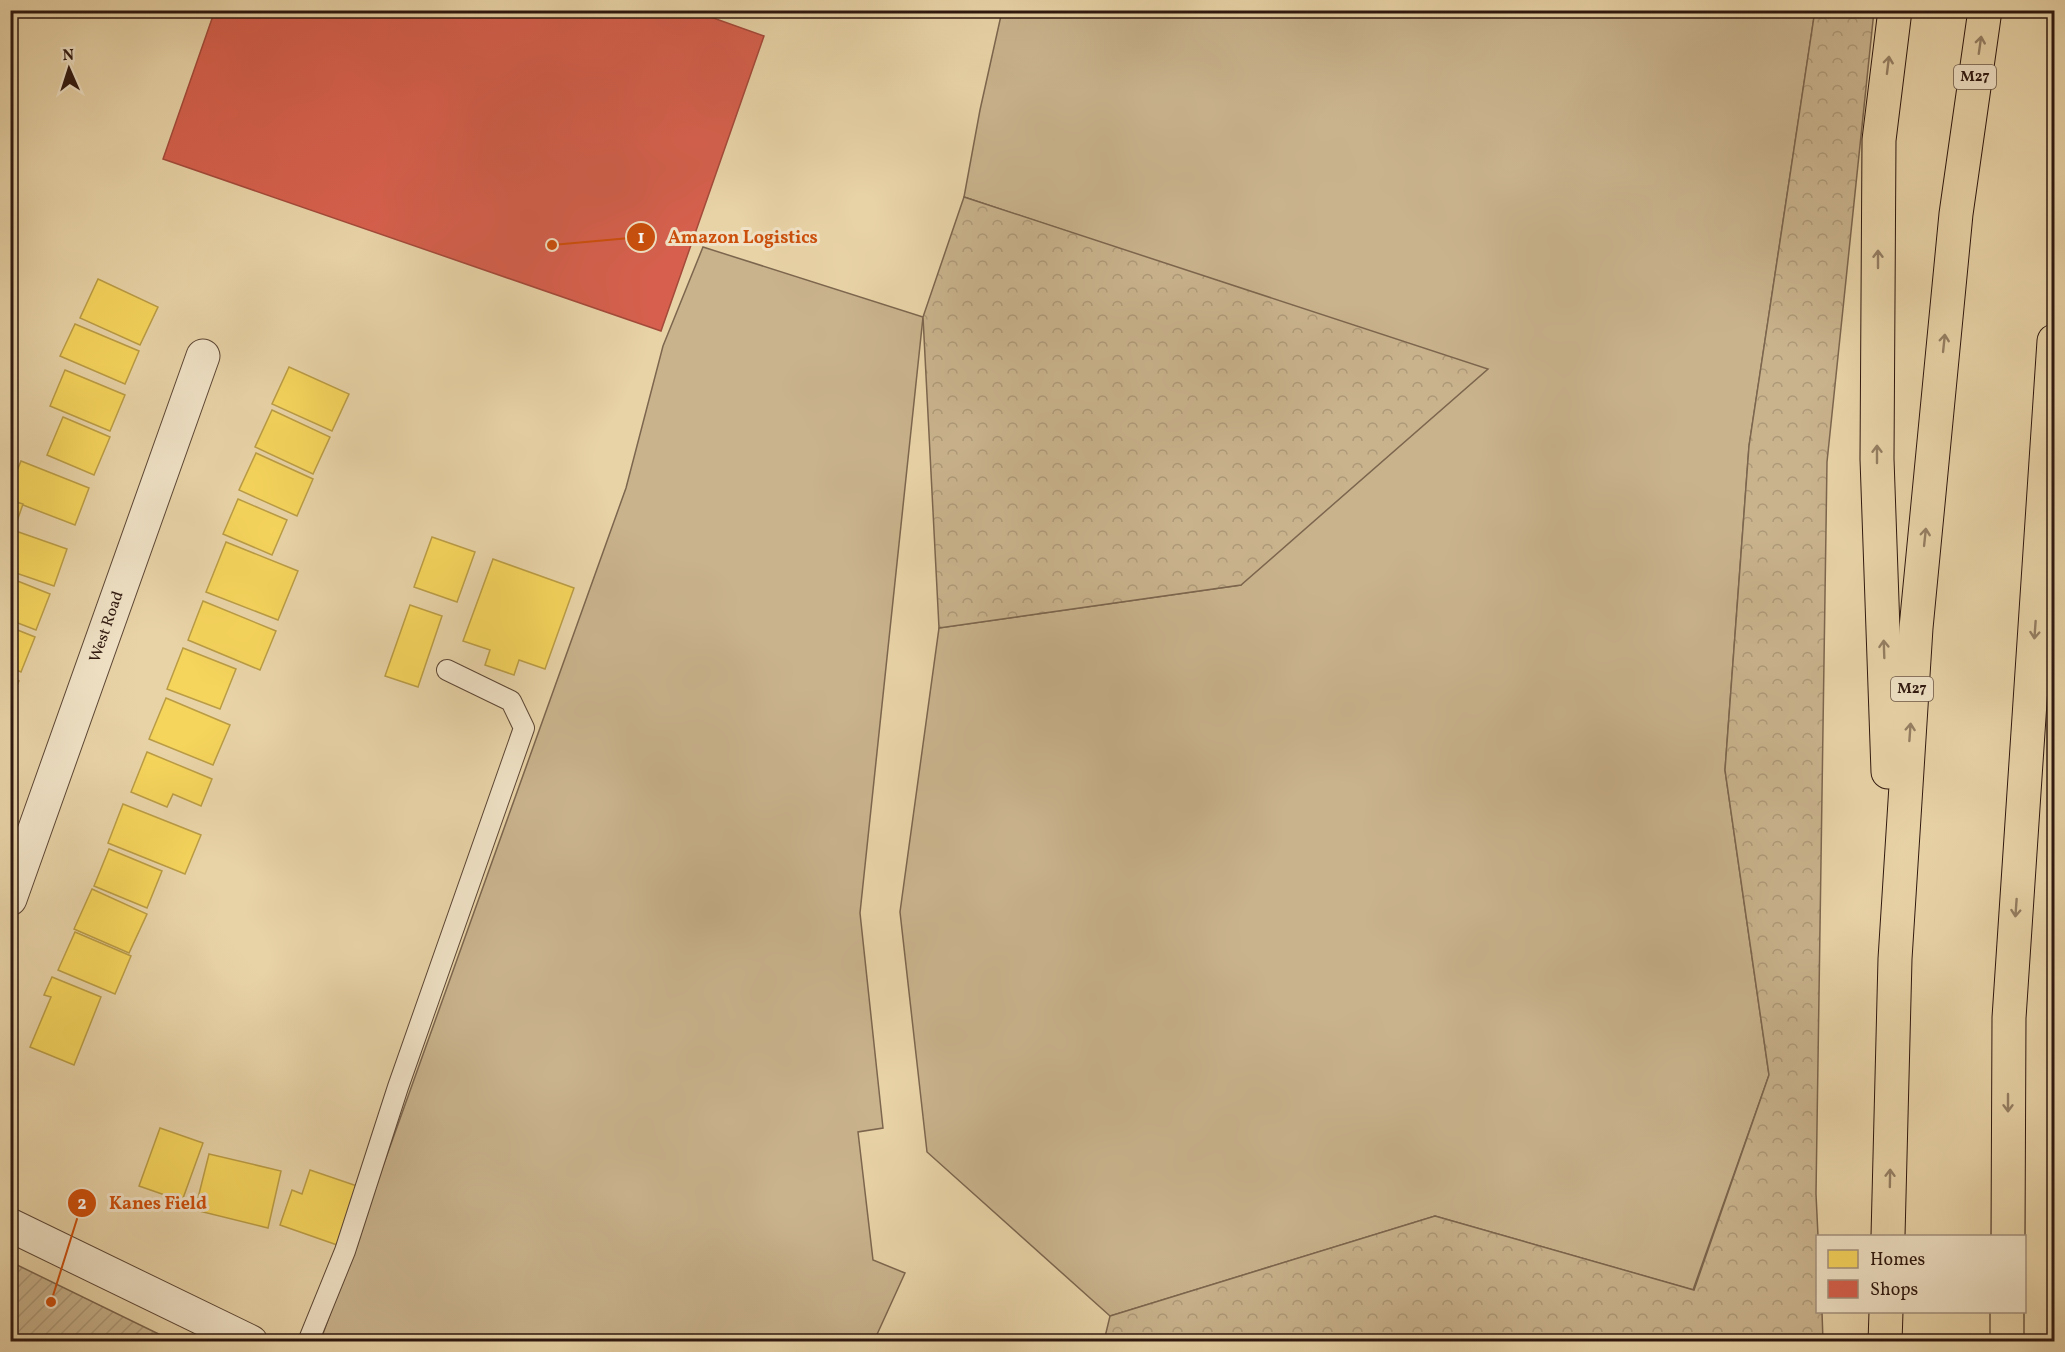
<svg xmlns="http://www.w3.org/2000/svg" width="2065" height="1352" font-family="Vollkorn,serif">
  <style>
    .grass { fill: #c9b38d; stroke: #7c664e; stroke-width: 1.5 }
    .forest { fill: url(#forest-crowns); stroke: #7c664e; stroke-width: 1.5 }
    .garden { fill: url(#garden-furrows); stroke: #7c664e; stroke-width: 1.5 }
    .homes { fill: #f6d55c; stroke: #ba9c45; stroke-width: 1.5 }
    .shops { fill: #d6604d; stroke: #a44a3a; stroke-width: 1.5 }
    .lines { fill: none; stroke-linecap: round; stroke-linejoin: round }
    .lane-casing { stroke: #5d4735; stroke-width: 22 }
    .street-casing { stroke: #5d4735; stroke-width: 35 }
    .highway-casing { stroke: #2f180f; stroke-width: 35 }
    .lane { stroke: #f0e2c6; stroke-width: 20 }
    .street { stroke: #f0e2c6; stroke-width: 33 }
    .highway { stroke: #e8d3a7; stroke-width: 33 }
    .oneway { stroke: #957f63 }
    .labels { text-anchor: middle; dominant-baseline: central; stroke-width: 6; stroke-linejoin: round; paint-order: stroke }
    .shield { fill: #f0e2c6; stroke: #695546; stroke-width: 1.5 }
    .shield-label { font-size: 15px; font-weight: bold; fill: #2f180f }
    .street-label { font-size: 16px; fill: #2f180f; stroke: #f0e2c6 }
    .leader { fill: none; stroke: #cc4f0c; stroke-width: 2 }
    .callout-dot { fill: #cc4f0c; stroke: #f0e2c6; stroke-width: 2 }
    .mark-label { font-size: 18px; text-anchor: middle; font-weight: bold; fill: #fff }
    .callout-label { font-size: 18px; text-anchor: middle; font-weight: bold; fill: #cc4f0c; stroke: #f0e2c6; stroke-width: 6; stroke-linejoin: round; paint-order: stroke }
  </style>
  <defs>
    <pattern id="forest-crowns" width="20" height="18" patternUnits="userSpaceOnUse" patternTransform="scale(1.5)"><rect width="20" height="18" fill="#c9b38d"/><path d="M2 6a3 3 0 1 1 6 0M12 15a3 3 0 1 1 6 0" fill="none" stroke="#ad9978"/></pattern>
    <pattern id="garden-furrows" width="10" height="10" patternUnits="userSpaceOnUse" patternTransform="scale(1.5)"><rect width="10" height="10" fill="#c9b38d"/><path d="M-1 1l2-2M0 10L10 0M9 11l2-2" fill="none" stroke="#ad9978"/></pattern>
  </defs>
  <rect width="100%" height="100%" fill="#e8d3a7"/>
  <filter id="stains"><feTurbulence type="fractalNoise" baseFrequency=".00333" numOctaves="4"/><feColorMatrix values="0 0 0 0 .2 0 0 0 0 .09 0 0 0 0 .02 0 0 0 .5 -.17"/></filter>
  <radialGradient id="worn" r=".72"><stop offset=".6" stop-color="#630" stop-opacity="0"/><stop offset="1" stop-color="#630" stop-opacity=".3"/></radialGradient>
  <g class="grass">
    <path d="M 1002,11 L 1815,11 L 1749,446 L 1725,770 L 1769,1075 L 1693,1290 L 1435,1216 L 1110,1316 L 927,1152 L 900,912 L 939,628 L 1241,585 L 1408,345 L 964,197 L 980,110 Z"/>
    <path d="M 703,247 L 923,317 L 860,913 L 883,1128 L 858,1132 L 873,1260 L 905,1273 L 874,1341 L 320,1342 L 626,488 L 663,346 Z"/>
  </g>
  <g class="forest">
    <path d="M 1815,10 L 1874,11 L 1827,462 L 1816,1194 L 1818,1236 L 1818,1312 L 1822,1312 L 1823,1341 L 1104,1341 L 1110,1316 L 1435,1216 L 1694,1290 L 1769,1075 L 1725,770 L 1749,446 Z"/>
    <path d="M 964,197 L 1488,369 L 1241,585 L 939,628 L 923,317 Z"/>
  </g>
  <path class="garden" d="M 11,1262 L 173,1341 L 11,1341 Z"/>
  <g class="homes">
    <path d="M 98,279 L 158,307 L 140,345 L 80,318 Z"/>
    <path d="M 75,324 L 139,351 L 125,384 L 60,356 Z"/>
    <path d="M 289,367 L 349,394 L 332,431 L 272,404 Z"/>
    <path d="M 65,370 L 125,395 L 110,431 L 50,406 Z"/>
    <path d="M 272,410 L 330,437 L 313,474 L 255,447 Z"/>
    <path d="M 63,417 L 110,437 L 94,475 L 47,455 Z"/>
    <path d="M 256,453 L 313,479 L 297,516 L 239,490 Z"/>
    <path d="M 21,461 L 89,488 L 75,525 L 10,500 L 10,488 Z"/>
    <path d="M 238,499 L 287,520 L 272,555 L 223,534 Z"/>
    <path d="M 10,500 L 23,504 L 15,527 L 10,525 Z"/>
    <path d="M 10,529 L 67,549 L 54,586 L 10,571 Z"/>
    <path d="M 432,537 L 475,552 L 457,602 L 414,587 Z"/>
    <path d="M 226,542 L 298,571 L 278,620 L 206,592 Z"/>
    <path d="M 493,559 L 574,588 L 545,669 L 519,660 L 514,675 L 485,665 L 490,650 L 463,641 Z"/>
    <path d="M 10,578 L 50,594 L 36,630 L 10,620 Z"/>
    <path d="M 203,601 L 276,631 L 260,670 L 188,640 Z"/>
    <path d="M 410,605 L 442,616 L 418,687 L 385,676 Z"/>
    <path d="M 10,627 L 35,637 L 21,672 L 10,667 Z"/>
    <path d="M 183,648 L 236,669 L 220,709 L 167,689 Z"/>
    <path d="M 10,677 L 19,681 L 10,702 Z"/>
    <path d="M 166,698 L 230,725 L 213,765 L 149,739 Z"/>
    <path d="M 147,752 L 212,779 L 201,806 L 173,794 L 167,807 L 131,792 Z"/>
    <path d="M 123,804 L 201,835 L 185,874 L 108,843 Z"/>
    <path d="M 109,849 L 162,871 L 147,908 L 94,886 Z"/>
    <path d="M 92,889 L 147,914 L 129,953 L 74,929 Z"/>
    <path d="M 75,932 L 131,956 L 115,994 L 58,970 Z"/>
    <path d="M 52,977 L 101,997 L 74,1065 L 30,1047 L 51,997 L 44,995 Z"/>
    <path d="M 160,1128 L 203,1143 L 182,1201 L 139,1186 Z"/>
    <path d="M 209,1154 L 281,1171 L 268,1228 L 195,1210 Z"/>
    <path d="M 310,1170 L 360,1187 L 340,1246 L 280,1225 L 292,1190 L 302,1194 Z"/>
  </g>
  <path class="shops" d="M 215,10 L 691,10 L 764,36 L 661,331 L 163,159 Z"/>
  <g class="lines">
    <g class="lane-casing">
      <path id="lane" d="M 308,1342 L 345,1251 L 398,1087 L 524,728 L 511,701 L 447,670"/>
    </g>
    <g class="street-casing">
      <g id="street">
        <path d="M 10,899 L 203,356"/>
        <path d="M 10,1225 L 251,1342"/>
      </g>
    </g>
    <g class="highway-casing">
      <g id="highway">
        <path d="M 1888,772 L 1877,459 L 1879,140 L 1895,10"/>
        <path d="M 1888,1236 L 1895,959 L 1916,628 L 1956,214 L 1985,10"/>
        <path d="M 2008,1236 L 2009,1018 L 2054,341"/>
        <path d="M 1885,1342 L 1886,1312"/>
        <path d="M 2007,1342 L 2007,1312"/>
      </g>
    </g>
    <use href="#lane" class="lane"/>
    <use href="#street" class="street"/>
    <use href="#highway" class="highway"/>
  </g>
  <defs><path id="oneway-shaft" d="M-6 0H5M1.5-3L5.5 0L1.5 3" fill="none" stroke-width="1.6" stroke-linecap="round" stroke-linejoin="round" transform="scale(1.5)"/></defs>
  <g class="oneway">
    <use href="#oneway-shaft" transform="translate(1980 45) rotate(-82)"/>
    <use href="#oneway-shaft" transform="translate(1888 65) rotate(-83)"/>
    <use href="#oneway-shaft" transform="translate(1878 259) rotate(-90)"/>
    <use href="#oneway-shaft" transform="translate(1944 343) rotate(-84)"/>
    <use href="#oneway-shaft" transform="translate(1877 454) rotate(-90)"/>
    <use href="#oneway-shaft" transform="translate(1925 537) rotate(-84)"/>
    <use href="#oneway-shaft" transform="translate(2035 630) rotate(94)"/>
    <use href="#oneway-shaft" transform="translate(1884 649) rotate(-92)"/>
    <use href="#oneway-shaft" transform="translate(1910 732) rotate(-86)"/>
    <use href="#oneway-shaft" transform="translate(2016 908) rotate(94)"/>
    <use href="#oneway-shaft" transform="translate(2008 1103) rotate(90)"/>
    <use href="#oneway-shaft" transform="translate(1890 1178) rotate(-89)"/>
  </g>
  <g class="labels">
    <g class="shield">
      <rect x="1954" y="65" width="42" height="24" rx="4.5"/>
      <rect x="1891" y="677" width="42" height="24" rx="4.5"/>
    </g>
    <g class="shield-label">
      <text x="1975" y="77">M27</text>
      <text x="1912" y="689">M27</text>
    </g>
    <g class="street-label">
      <text transform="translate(107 627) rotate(-71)">West Road</text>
    </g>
  </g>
  <path class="leader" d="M552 245L641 237M51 1302L82 1203"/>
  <g class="callout-dot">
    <circle cx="552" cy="245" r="6"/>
    <circle cx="51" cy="1302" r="6"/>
    <circle cx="641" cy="237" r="15"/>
    <circle cx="82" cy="1203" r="15"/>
  </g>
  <g class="mark-label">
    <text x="641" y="243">1</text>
    <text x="82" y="1209">2</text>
  </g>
  <g class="callout-label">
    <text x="743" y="243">Amazon Logistics</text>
    <text x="158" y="1209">Kanes Field</text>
  </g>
  <rect width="2065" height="1352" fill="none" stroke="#e8d3a7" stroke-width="36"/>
  <rect x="12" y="12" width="2041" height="1328" fill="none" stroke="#2f180f" stroke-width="3"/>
  <rect x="18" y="18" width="2029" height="1316" fill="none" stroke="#2f180f" stroke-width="1.5"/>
  <rect x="1816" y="1235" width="210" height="78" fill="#f0e2c6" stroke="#a3917d" stroke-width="1.5"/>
  <rect x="1828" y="1250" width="30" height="18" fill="#f6d55c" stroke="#a3917d" stroke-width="1.5"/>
  <text x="1870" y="1265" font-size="18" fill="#2f180f">Homes</text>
  <rect x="1828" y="1280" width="30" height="18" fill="#d6604d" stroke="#a3917d" stroke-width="1.5"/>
  <text x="1870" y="1295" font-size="18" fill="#2f180f">Shops</text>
  <g transform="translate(69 69) rotate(357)" stroke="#f0e2c6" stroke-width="4.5" paint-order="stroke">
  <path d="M0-4.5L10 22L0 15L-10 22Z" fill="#2f180f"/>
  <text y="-9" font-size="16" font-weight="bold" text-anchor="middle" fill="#2f180f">N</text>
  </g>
  <rect width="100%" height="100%" filter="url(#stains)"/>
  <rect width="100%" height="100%" fill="url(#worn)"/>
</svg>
